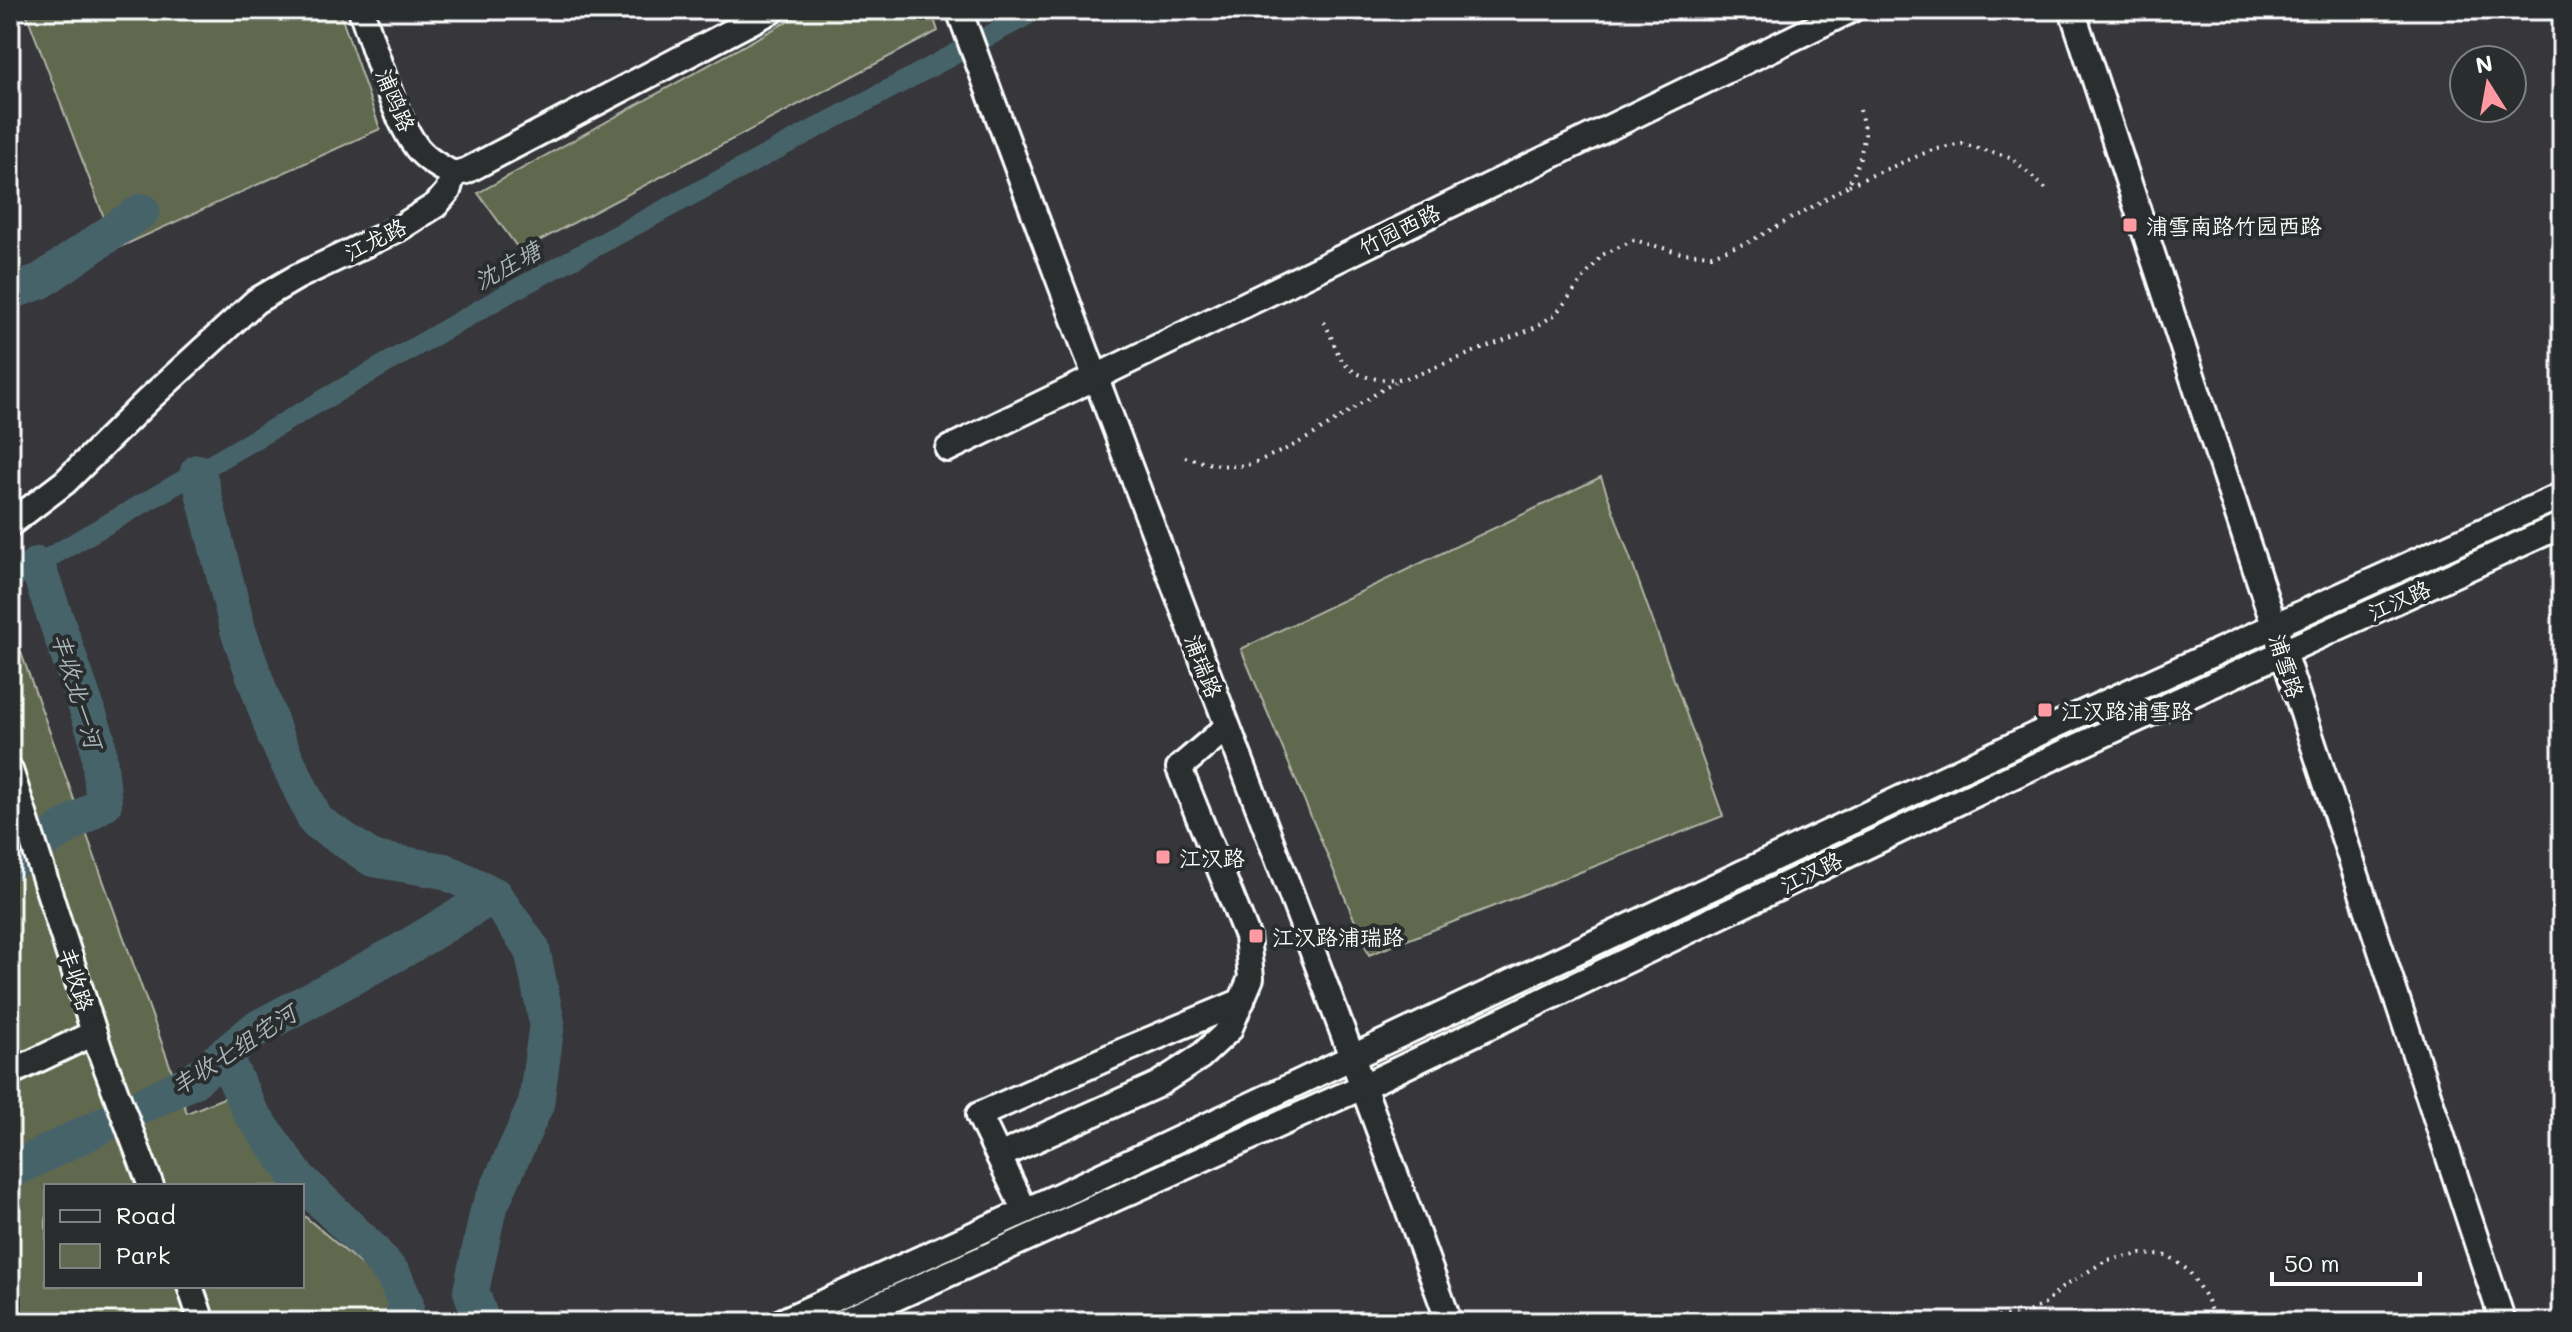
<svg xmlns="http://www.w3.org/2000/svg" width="2572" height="1332" font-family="Mali,'LXGW WenKai TC',sans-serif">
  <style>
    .green { fill: #61684e; stroke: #b0b4a6; stroke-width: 2 }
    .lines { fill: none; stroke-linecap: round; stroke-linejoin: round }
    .canal { stroke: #46646a; stroke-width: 20 }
    .river { stroke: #46646a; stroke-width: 36 }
    .minor-casing { stroke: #fff; stroke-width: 30 }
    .path { stroke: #fff; stroke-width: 4; stroke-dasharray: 2 6; stroke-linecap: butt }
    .minor { stroke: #2a2d2e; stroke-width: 24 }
    .poi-dot { fill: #ff9aa2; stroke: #2a2d2e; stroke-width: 3 }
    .labels { text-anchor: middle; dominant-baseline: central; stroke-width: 8; stroke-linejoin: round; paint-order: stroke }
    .street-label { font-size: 22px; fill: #fff; stroke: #2a2d2e }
    .poi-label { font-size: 22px; fill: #fff; stroke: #2a2d2e; text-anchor: start }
    .water-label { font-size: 24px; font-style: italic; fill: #acb9bc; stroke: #2a2d2e }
  </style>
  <rect width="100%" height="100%" fill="#37373b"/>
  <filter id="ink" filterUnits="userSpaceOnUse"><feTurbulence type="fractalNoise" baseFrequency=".0125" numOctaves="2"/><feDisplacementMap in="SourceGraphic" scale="16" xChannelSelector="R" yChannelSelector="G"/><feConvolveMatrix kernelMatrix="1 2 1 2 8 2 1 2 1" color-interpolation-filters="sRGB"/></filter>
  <g filter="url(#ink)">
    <g class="green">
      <path d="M 25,10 L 339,10 L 380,129 L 116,249 Z"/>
      <path d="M 808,10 L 931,10 L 938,31 L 520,251 L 478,193 Z"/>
      <path d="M 1601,477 L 1723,816 L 1369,955 L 1241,649 Z"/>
      <path d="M 14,633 L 187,1113 L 226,1097 L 284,1186 L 46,1186 L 46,1286 L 302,1286 L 302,1214 L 392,1291 L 389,1322 L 10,1322 L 10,635 Z"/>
    </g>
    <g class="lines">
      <path class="canal" d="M 10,580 L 507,294 L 1037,10"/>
      <g class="river">
        <path d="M 10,292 L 41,281 L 142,211"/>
        <path d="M 198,472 L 238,630 L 276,738 L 316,821 L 373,859 L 444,871 L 494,895 L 532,949 L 547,1023 L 536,1104 L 488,1211 L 471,1291 L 482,1322"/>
        <path d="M 10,863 L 104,803 L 97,738 L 37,565"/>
        <path d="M 224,1055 L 250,1111 L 297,1177 L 370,1248 L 394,1276 L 406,1304 L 402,1322"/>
        <path d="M 10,1171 L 194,1080 L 256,1029 L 401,951 L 494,895"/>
      </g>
      <g class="minor-casing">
        <g id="minor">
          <path d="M 361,10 C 375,48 394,119 418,149 C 427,160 440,167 453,174"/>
          <path d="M 959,10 C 1119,448 1291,883 1449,1322"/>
          <path d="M 2072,10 L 2503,1322"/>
          <path d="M 453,174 L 466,171 L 773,10"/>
          <path d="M 948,449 L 1851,10"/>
          <path d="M 10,524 L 65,482 L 149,399 L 256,301 L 297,277 L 398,229 L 436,205 L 448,191 L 453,174"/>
          <path d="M 10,770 L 99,1048 L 151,1186"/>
          <path d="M 10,1073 L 94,1033"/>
          <path d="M 999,1156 L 1157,1085 L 1200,1057 L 1229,1030 L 1251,978 L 1247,936 L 1179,768 L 1227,727"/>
          <path d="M 1025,1211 L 979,1115 L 1123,1051 L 1242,1001"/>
          <path d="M 190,1286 L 202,1322"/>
          <path d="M 781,1322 L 1056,1197 L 2052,727 L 2562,495"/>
          <path d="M 842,1322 L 1364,1086 L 2013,776 L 2562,525"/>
        </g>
      </g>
      <g class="path">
        <path d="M 1849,185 L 1932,150 L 1962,144 L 2010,157 L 2046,189"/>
        <path d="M 1324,322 C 1332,335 1335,352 1344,363 C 1360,382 1390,381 1411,377 L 1532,329 L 1556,314 L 1602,255 L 1634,240 L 1681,253 L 1712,255 L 1749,242 L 1810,208 L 1847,186 L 1853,176 L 1860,157 L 1865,134 L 1860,110"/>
        <path d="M 1185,457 C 1205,463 1225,468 1247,465 C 1254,463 1263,459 1270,456 C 1316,438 1352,407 1395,382"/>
        <path d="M 1974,1322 L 2028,1312 L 2045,1304 L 2063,1287 L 2107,1260 L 2141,1254 L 2169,1256 L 2189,1271 L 2206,1298 L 2215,1322"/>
      </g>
      <use href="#minor" class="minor"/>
    </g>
  </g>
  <g class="poi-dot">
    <rect x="2122" y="217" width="16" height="16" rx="4"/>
    <rect x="2037" y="702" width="16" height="16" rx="4"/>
    <rect x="1155" y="849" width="16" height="16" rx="4"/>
    <rect x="1248" y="928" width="16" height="16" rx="4"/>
  </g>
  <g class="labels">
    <g class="street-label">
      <text transform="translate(396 100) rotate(67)">浦鸥路</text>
      <text transform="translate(1399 229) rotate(-26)">竹园西路</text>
      <text transform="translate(375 239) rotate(-27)">江龙路</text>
      <text transform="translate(2399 600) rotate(-24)">江汉路</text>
      <text transform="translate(1204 666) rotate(69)">浦瑞路</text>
      <text transform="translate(2287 666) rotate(72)">浦雪路</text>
      <text transform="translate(1811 872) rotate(-26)">江汉路</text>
      <text transform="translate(77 979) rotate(72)">丰收路</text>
    </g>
    <g class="poi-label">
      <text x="2146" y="225">浦雪南路竹园西路</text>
      <text x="2061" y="710">江汉路浦雪路</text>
      <text x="1179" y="857">江汉路</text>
      <text x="1272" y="936">江汉路浦瑞路</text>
    </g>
    <g class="water-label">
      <text transform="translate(507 265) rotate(-29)">沈庄塘</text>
      <text transform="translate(78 690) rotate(73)">丰收北一河</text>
      <text transform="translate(233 1049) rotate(-33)">丰收七组宅河</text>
    </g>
  </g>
  <rect width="2572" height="1332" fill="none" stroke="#2a2d2e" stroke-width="40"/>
  <rect x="20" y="20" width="2532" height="1292" fill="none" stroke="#fff" stroke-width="3" filter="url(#ink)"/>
  <rect x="44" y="1184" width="260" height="104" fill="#2a2d2e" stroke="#7f8182" stroke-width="2"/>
  <rect x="60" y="1210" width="40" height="12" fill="#2a2d2e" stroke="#7f8182" stroke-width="2"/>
  <text x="116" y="1224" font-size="24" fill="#ffffff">Road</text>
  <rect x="60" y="1244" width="40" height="24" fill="#61684e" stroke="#7f8182" stroke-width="2"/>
  <text x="116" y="1264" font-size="24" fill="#ffffff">Park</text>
  <g transform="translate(2488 84) rotate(349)"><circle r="38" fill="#2a2d2e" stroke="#7f8182" stroke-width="2"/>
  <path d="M0-6L14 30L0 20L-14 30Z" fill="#ff9aa2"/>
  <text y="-12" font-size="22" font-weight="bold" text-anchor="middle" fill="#ffffff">N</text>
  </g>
  <path d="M2272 1272v12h148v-12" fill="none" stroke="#ffffff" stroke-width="4"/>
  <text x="2284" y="1272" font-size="24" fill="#ffffff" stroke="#2a2d2e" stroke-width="6" paint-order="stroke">50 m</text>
</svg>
